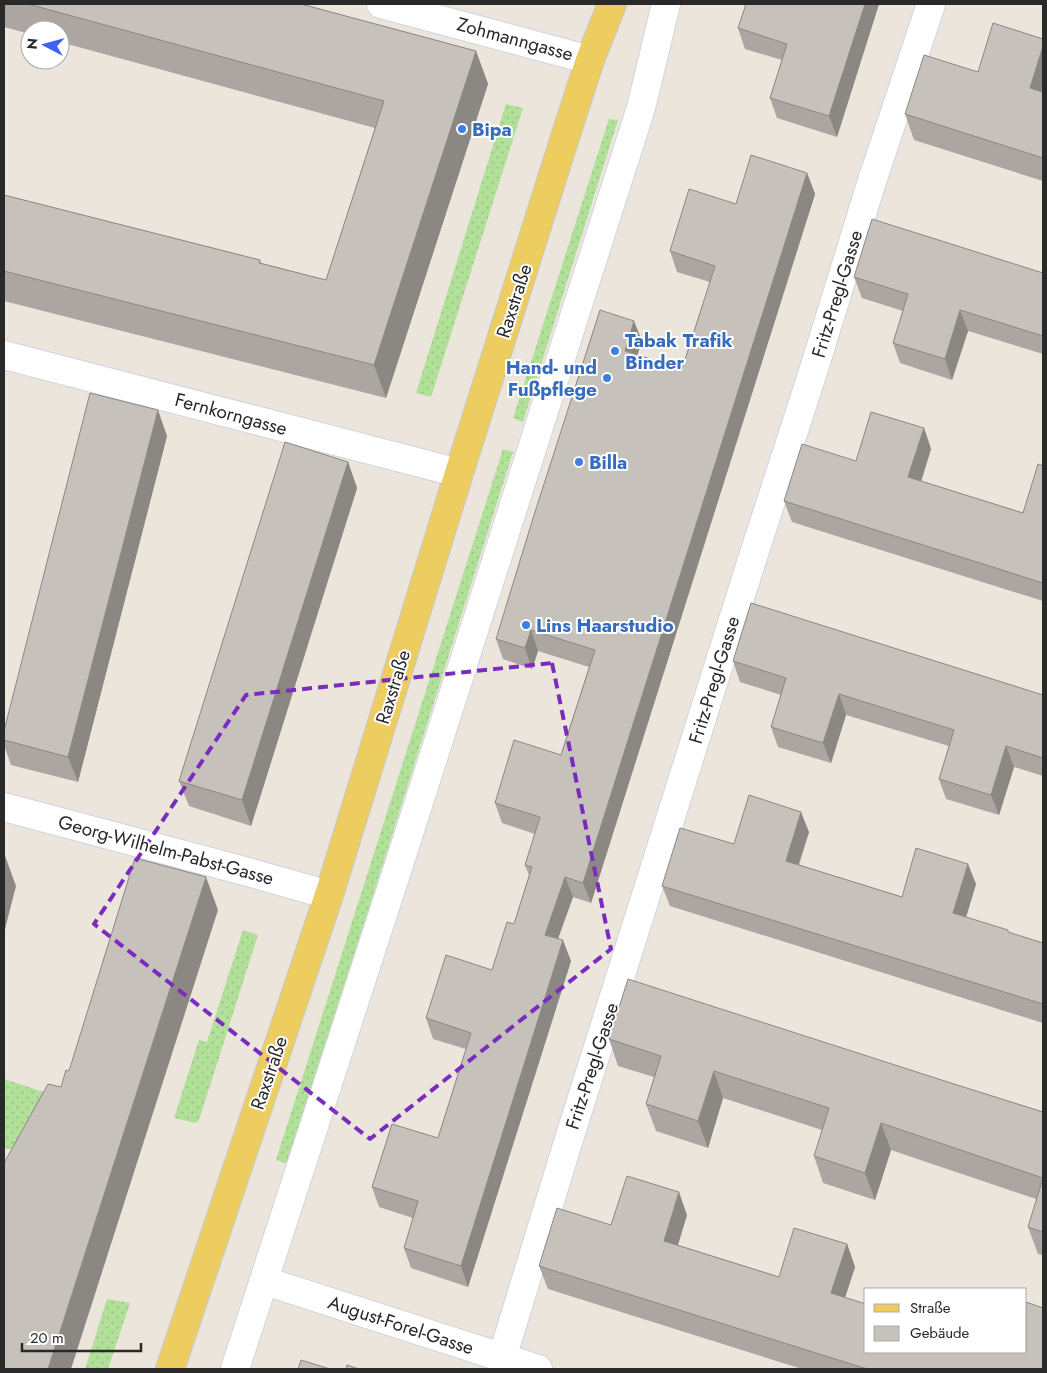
<svg xmlns="http://www.w3.org/2000/svg" width="1047" height="1373" font-family="Jost,sans-serif">
  <style>
    .grass { fill: url(#grass-dots) }
    .lines { fill: none; stroke-linecap: round; stroke-linejoin: round }
    .minor-casing { stroke: #d1d4e2; stroke-width: 30 }
    .major-casing { stroke: #c7c7c7; stroke-width: 30 }
    .minor { stroke: #fff; stroke-width: 28 }
    .major { stroke: #edcd5f; stroke-width: 28 }
    .wall { fill: #aba6a1 }
    .shaded-wall { fill: #8b8783 }
    .building { fill: #c7c1bb; stroke: #8b8783 }
    .marked { fill: none; stroke: #7b2cbf; stroke-width: 4; stroke-dasharray: 10 6; stroke-linejoin: round }
    .shop-dot { fill: #3f7fe0; stroke: #fff; stroke-width: 2 }
    .labels { text-anchor: middle; dominant-baseline: central; stroke-width: 4; stroke-linejoin: round; paint-order: stroke }
    .street-label { font-size: 19px; fill: #292929; stroke: #fff }
    .shop-label { font-size: 19px; font-weight: bold; fill: #366cbe; stroke: #fff; text-anchor: start }
  </style>
  <defs>
    <pattern id="grass-dots" width="8" height="8" patternUnits="userSpaceOnUse" patternTransform="scale(1.25)"><rect width="8" height="8" fill="#b1e199"/><path d="M2 2h.1M6 6h.1" fill="none" stroke="#98c184" stroke-width="1.8" stroke-linecap="round"/></pattern>
  </defs>
  <rect width="100%" height="100%" fill="#ebe5db"/>
  <g class="grass">
    <path d="M 506,104 L 523,108 L 431,397 L 416,393 Z"/>
    <path d="M 609,119 L 618,120 L 523,422 L 513,418 Z"/>
    <path d="M 503,449 L 513,452 L 288,1164 L 276,1160 Z"/>
    <path d="M 243,930 L 258,935 L 199,1120 L 196,1123 L 174,1118 L 199,1040 L 207,1042 Z"/>
    <path d="M 4,1079 L 78,1103 L 61,1159 L 4,1148 Z"/>
    <path d="M 107,1299 L 130,1303 L 108,1369 L 85,1369 Z"/>
  </g>
  <g class="lines">
    <g class="minor-casing">
      <g id="minor">
        <path d="M 381,4 L 590,60"/>
        <path d="M 4,355 L 459,473"/>
        <path d="M 4,807 L 248,872 L 329,895"/>
        <path d="M 265,1281 L 538,1369"/>
        <path d="M 502,1358 L 569,1139 L 751,563 L 812,375 L 872,181 L 931,4"/>
        <path d="M 235,1369 L 396,874 L 641,108 L 666,4"/>
      </g>
    </g>
    <g class="major-casing">
      <path id="major" d="M 170,1369 L 329,895 L 459,473 L 567,131 L 590,60 L 612,4"/>
    </g>
    <use href="#minor" class="minor"/>
    <use href="#major" class="major"/>
  </g>
  <g class="wall">
    <path d="M 4,4 L 301,4 L 476,51 L 488,84 L 386,398 L 4,301 L 4,195 L 260,260 L 261,263 L 326,280 L 375,128 L 60,42 L 60,30 L 30,30 L 30,34 L 4,27 Z"/>
    <path d="M 879,4 L 837,137 L 777,118 L 770,98 L 782,60 L 745,49 L 738,28 Z"/>
    <path d="M 1043,39 L 1043,181 L 914,140 L 905,114 L 978,72 Z"/>
    <path d="M 807,173 L 815,194 L 591,903 L 573,897 L 558,939 L 571,961 L 468,1287 L 411,1268 L 404,1248 L 413,1218 L 379,1207 L 372,1187 L 438,1138 L 466,1049 L 433,1039 L 426,1018 L 492,970 L 514,924 L 529,875 L 525,865 L 535,834 L 502,823 L 495,803 L 561,755 L 589,667 L 538,651 L 532,669 L 503,659 L 496,639 L 642,341 L 637,355 L 682,369 L 710,282 L 677,272 L 670,251 L 736,204 Z"/>
    <path d="M 1043,273 L 1043,354 L 968,331 L 952,380 L 900,363 L 893,343 L 903,311 L 862,298 L 854,277 Z"/>
    <path d="M 924,428 L 931,449 L 921,481 L 1023,513 L 1043,466 L 1043,601 L 792,522 L 784,501 L 856,461 Z"/>
    <path d="M 167,436 L 78,782 L 11,765 L 4,745 L 4,731 Z"/>
    <path d="M 348,462 L 357,488 L 251,826 L 189,806 L 179,781 Z"/>
    <path d="M 733,661 L 1043,695 L 1043,776 L 1014,767 L 999,815 L 946,799 L 939,779 L 949,746 L 846,715 L 831,763 L 778,747 L 771,727 L 781,695 L 740,682 Z"/>
    <path d="M 809,832 L 799,865 L 902,897 L 976,884 L 966,917 L 1009,933 L 1043,943 L 1043,1023 L 670,906 L 662,886 L 734,844 Z"/>
    <path d="M 609,1039 L 954,1084 L 1043,1112 L 1043,1232 L 1036,1199 L 891,1150 L 875,1200 L 823,1183 L 814,1156 L 822,1130 L 723,1098 L 708,1148 L 656,1131 L 646,1104 L 654,1077 L 618,1066 Z"/>
    <path d="M 687,1215 L 678,1245 L 779,1277 L 847,1244 L 855,1267 L 845,1297 L 866,1352 L 1043,1369 L 802,1369 L 548,1289 L 539,1266 L 611,1225 Z"/>
    <path d="M 1028,1227 L 1043,1232 L 1043,1255 L 1038,1254 Z"/>
  </g>
  <g class="shaded-wall">
    <path d="M 865,4 L 879,4 L 837,137 L 829,116 Z"/>
    <path d="M 1043,46 L 1043,102 L 1030,88 Z"/>
    <path d="M 476,51 L 488,84 L 386,398 L 374,365 Z"/>
    <path d="M 807,173 L 815,194 L 591,903 L 583,883 Z"/>
    <path d="M 960,310 L 968,331 L 952,380 L 945,359 Z"/>
    <path d="M 634,321 L 642,341 L 632,371 L 625,351 Z"/>
    <path d="M 158,410 L 167,436 L 78,782 L 68,757 Z"/>
    <path d="M 924,428 L 931,449 L 916,498 L 908,477 Z"/>
    <path d="M 348,462 L 357,488 L 251,826 L 242,800 Z"/>
    <path d="M 531,630 L 538,651 L 532,669 L 525,648 Z"/>
    <path d="M 839,694 L 846,715 L 831,763 L 823,743 Z"/>
    <path d="M 1006,746 L 1014,767 L 999,815 L 991,795 Z"/>
    <path d="M 801,812 L 809,832 L 793,881 L 786,861 Z"/>
    <path d="M 4,853 L 16,886 L 4,933 Z"/>
    <path d="M 968,864 L 976,884 L 961,934 L 953,913 Z"/>
    <path d="M 206,877 L 218,910 L 71,1369 L 48,1369 Z"/>
    <path d="M 565,877 L 573,897 L 552,955 L 545,935 Z"/>
    <path d="M 563,940 L 571,961 L 468,1287 L 461,1266 Z"/>
    <path d="M 714,1071 L 723,1098 L 708,1148 L 698,1121 Z"/>
    <path d="M 881,1123 L 891,1150 L 875,1200 L 865,1173 Z"/>
    <path d="M 679,1192 L 687,1215 L 672,1264 L 664,1241 Z"/>
    <path d="M 847,1244 L 855,1267 L 839,1316 L 831,1293 Z"/>
  </g>
  <g class="building">
    <path d="M 28,4 L 301,4 L 476,51 L 374,365 L 4,271 L 4,195 L 260,260 L 259,263 L 326,280 L 384,101 Z"/>
    <path d="M 746,4 L 865,4 L 829,116 L 770,98 L 787,44 L 738,28 Z"/>
    <path d="M 993,23 L 1043,39 L 1043,46 L 1030,88 L 1043,92 L 1043,158 L 905,114 L 924,55 L 978,72 Z"/>
    <path d="M 751,155 L 807,173 L 583,883 L 565,877 L 545,935 L 563,940 L 461,1266 L 404,1248 L 418,1201 L 372,1187 L 392,1124 L 438,1138 L 471,1033 L 426,1018 L 446,955 L 492,970 L 507,922 L 514,924 L 532,867 L 525,865 L 540,817 L 495,803 L 514,740 L 561,755 L 595,650 L 531,630 L 525,648 L 496,639 L 534,515 L 600,310 L 634,321 L 625,351 L 682,369 L 715,266 L 670,251 L 689,189 L 736,204 Z"/>
    <path d="M 872,219 L 1043,273 L 1043,336 L 960,310 L 945,359 L 893,343 L 908,294 L 854,277 Z"/>
    <path d="M 90,393 L 158,410 L 68,757 L 4,740 L 4,731 Z"/>
    <path d="M 871,412 L 924,428 L 908,477 L 1023,513 L 1038,464 L 1043,466 L 1043,583 L 784,501 L 802,444 L 856,461 Z"/>
    <path d="M 285,442 L 348,462 L 242,800 L 179,781 Z"/>
    <path d="M 751,603 L 1043,695 L 1043,758 L 1006,746 L 991,795 L 939,779 L 954,730 L 839,694 L 823,743 L 771,727 L 786,678 L 733,661 Z"/>
    <path d="M 749,795 L 801,812 L 786,861 L 902,897 L 916,848 L 968,864 L 953,913 L 1008,930 L 1008,932 L 1043,943 L 1043,1004 L 662,886 L 680,828 L 734,844 Z"/>
    <path d="M 135,858 L 206,877 L 48,1369 L 4,1369 L 4,1163 L 48,1084 L 61,1087 L 66,1070 L 69,1071 Z"/>
    <path d="M 628,979 L 954,1084 L 1043,1112 L 1043,1232 L 1028,1227 L 1043,1178 L 881,1123 L 865,1173 L 814,1156 L 829,1108 L 714,1071 L 698,1121 L 646,1104 L 661,1056 L 609,1039 Z"/>
    <path d="M 627,1176 L 679,1192 L 664,1241 L 779,1277 L 794,1228 L 847,1244 L 831,1293 L 866,1304 L 866,1352 L 1026,1352 L 1026,1302 L 1043,1308 L 1043,1369 L 867,1369 L 539,1266 L 557,1208 L 611,1225 Z"/>
    <path d="M 301,1360 L 330,1369 L 298,1369 Z"/>
    <path d="M 347,1365 L 359,1369 L 346,1369 Z"/>
  </g>
  <path class="marked" d="M 552,663 L 611,949 L 370,1139 L 94,924 L 246,695 Z"/>
  <g class="shop-dot">
    <circle cx="462" cy="129" r="5"/>
    <circle cx="615" cy="351" r="5"/>
    <circle cx="607" cy="378" r="5"/>
    <circle cx="579" cy="462" r="5"/>
    <circle cx="526" cy="625" r="5"/>
  </g>
  <g class="labels">
    <g class="street-label">
      <text transform="translate(515 39) rotate(15)">Zohmanngasse</text>
      <text transform="translate(837 294) rotate(-73)">Fritz-Pregl-Gasse</text>
      <text transform="translate(514 301) rotate(-72)">Raxstraße</text>
      <text transform="translate(231 414) rotate(15)">Fernkorngasse</text>
      <text transform="translate(714 680) rotate(-73)">Fritz-Pregl-Gasse</text>
      <text transform="translate(393 687) rotate(-73)">Raxstraße</text>
      <text transform="translate(166 850) rotate(15)">Georg-Wilhelm-Pabst-Gasse</text>
      <text transform="translate(592 1066) rotate(-72)">Fritz-Pregl-Gasse</text>
      <text transform="translate(269 1073) rotate(-71)">Raxstraße</text>
      <text transform="translate(401 1325) rotate(18)">August-Forel-Gasse</text>
    </g>
    <g class="shop-label">
      <text x="472" y="129">Bipa</text>
      <text x="625" y="340">Tabak Trafik<tspan x="625" dy="22">Binder</tspan></text>
      <text x="597" y="367" text-anchor="end">Hand- und<tspan x="597" dy="22">Fußpflege</tspan></text>
      <text x="589" y="462">Billa</text>
      <text x="536" y="625">Lins Haarstudio</text>
    </g>
  </g>
  <rect width="1047" height="1373" fill="none" stroke="#292929" stroke-width="10"/>
  <rect x="864" y="1288" width="162" height="65" fill="#ffffff" stroke="#a9a9a9"/>
  <rect x="874" y="1304" width="25" height="8" fill="#edcd5f" stroke="#a9a9a9"/>
  <text x="910" y="1313" font-size="15" fill="#292929">Straße</text>
  <rect x="874" y="1326" width="25" height="15" fill="#c7c1bb" stroke="#a9a9a9"/>
  <text x="910" y="1338" font-size="15" fill="#292929">Gebäude</text>
  <g transform="translate(45 45) rotate(276)"><circle r="24" fill="#ffffff" stroke="#a9a9a9"/>
  <path d="M0-4L9 19L0 12L-9 19Z" fill="#3f5ff5"/>
  <text y="-8" font-size="14" font-weight="bold" text-anchor="middle" fill="#292929">N</text>
  </g>
  <path d="M22 1343v8h119v-8" fill="none" stroke="#292929" stroke-width="2.5"/>
  <text x="30" y="1343" font-size="15" fill="#292929" stroke="#ffffff" stroke-width="4" paint-order="stroke">20 m</text>
</svg>
